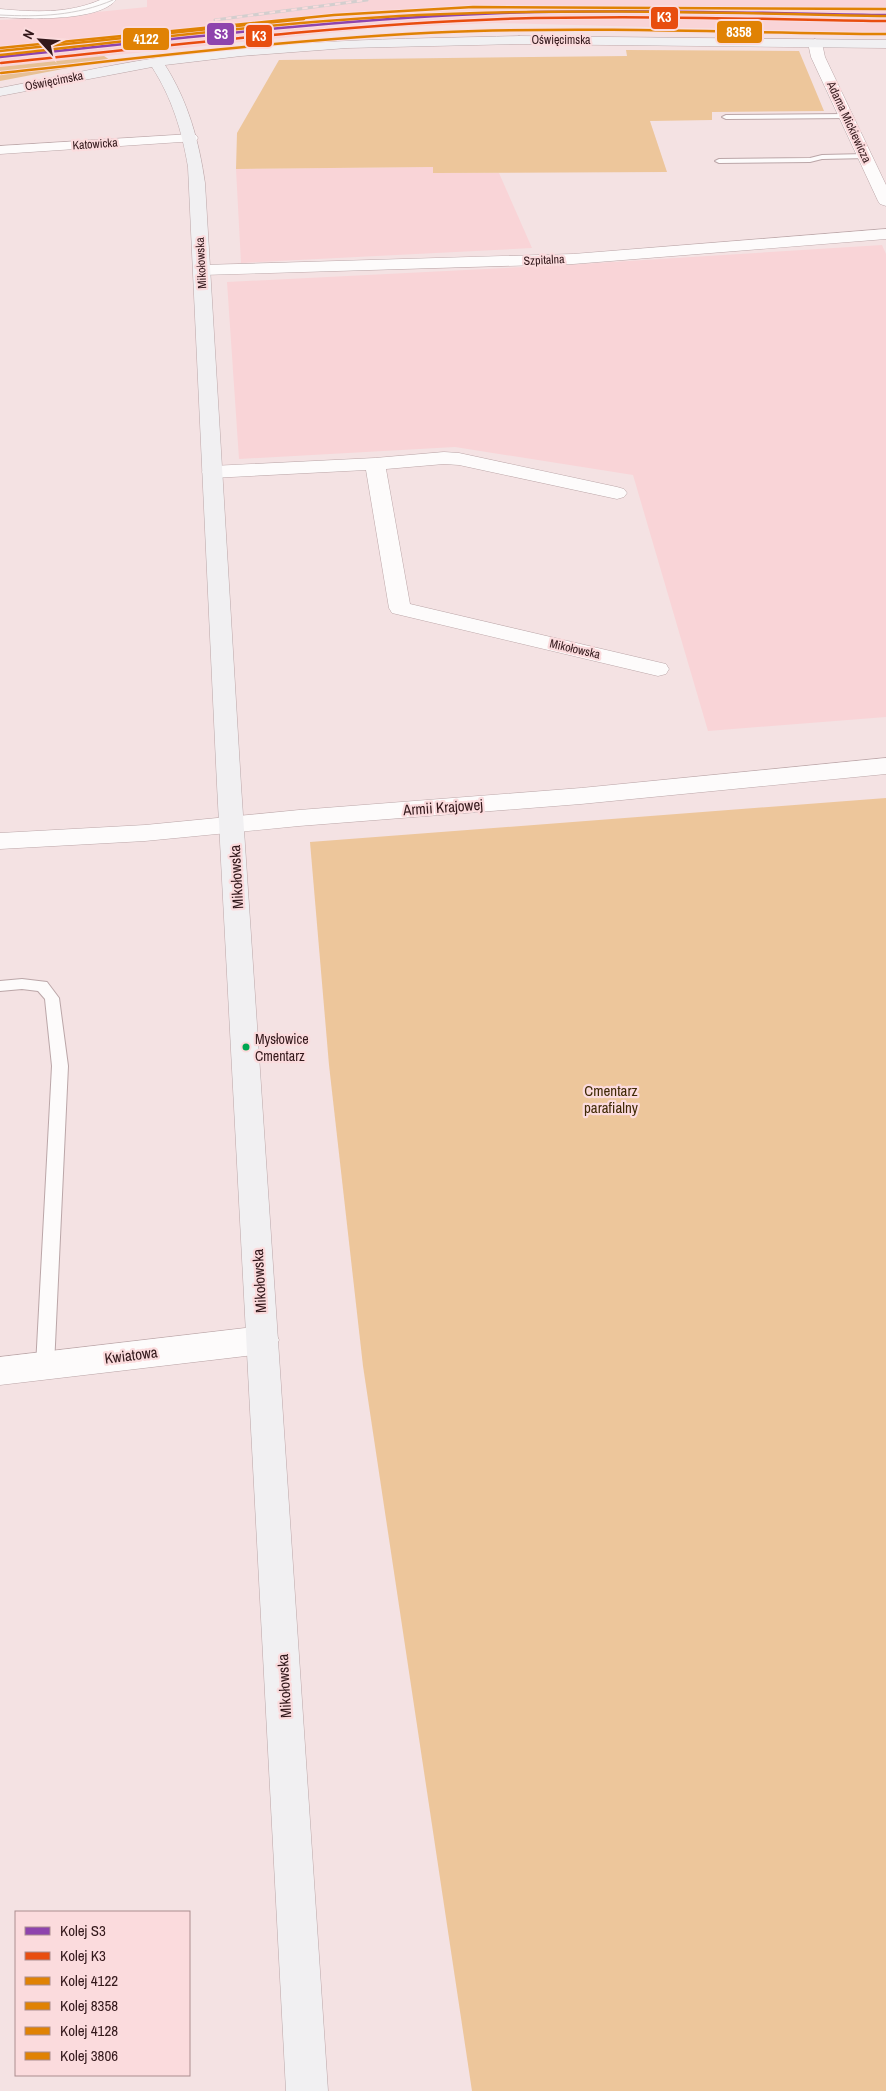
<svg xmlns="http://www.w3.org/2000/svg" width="886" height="2091" font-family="'Archivo Narrow',sans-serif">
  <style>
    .built { fill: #f9d4d7 }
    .green { fill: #edc69b }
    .forest { fill: #e7c094 }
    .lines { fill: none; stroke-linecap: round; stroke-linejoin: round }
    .lane-casing { stroke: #bba6a8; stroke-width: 2 }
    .street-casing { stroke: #bba6a8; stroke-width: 1 }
    .secondary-casing { stroke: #bba6a8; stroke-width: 1 }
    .lane { fill: #fdfbfb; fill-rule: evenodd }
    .street { fill: #fdfbfb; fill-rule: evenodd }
    .secondary { fill: #f1f0f2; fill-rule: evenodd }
    .tram { stroke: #d3cece; stroke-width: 1 }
    .rail-casing { stroke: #d3cece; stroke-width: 3 }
    .rail { stroke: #fbdbdd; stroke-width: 2; stroke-dasharray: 5.5; stroke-linecap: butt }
    .rail-1-casing { stroke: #fbdbdd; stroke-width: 4.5 }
    .rail-2-casing { stroke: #fbdbdd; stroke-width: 4.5 }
    .rail-3-casing { stroke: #fbdbdd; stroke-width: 4.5 }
    .rail-4-casing { stroke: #fbdbdd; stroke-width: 4.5 }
    .rail-5-casing { stroke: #fbdbdd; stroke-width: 4.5 }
    .rail-6-casing { stroke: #fbdbdd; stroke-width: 4.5 }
    .rail-1 { stroke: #8e44ad; stroke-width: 2.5 }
    .rail-2 { stroke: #e84d0f; stroke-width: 2.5 }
    .rail-3 { stroke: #e08204; stroke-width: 2.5 }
    .rail-4 { stroke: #e08204; stroke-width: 2.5 }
    .rail-5 { stroke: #e08204; stroke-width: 2.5 }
    .rail-6 { stroke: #e08204; stroke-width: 2.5 }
    .bus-dot { fill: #00a651; stroke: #fbdbdd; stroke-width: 2 }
    .labels { text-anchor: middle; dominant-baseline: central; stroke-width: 4.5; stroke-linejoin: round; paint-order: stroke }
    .far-street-label { font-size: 12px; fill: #33181b; stroke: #fbdbdd }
    .bus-label { font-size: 14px; fill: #33181b; stroke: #fbdbdd; text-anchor: start }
    .street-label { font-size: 15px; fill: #33181b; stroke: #fbdbdd }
    .park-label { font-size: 15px; fill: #3f2905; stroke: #fbdbdd }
    .line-badge { stroke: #fbdbdd; stroke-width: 2 }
    .badge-label { font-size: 14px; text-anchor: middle; font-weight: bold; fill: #fff }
  </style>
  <rect width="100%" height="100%" fill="#f4e2e3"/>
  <g class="built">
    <path d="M 147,0 L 886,0 L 886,33 L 495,23 L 378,28 L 0,67 L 0,20 L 81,16 L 97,12 L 147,7 Z"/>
    <path d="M 433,167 L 433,173 L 499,173 L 532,248 L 241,263 L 236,169 Z"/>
    <path d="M 882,245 L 886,254 L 886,717 L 708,731 L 633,475 L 455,447 L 239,459 L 227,282 L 565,265 Z"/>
  </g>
  <g class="green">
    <path d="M 626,50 L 799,51 L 824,111 L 712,112 L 712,120 L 650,121 L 667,172 L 433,173 L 433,167 L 236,169 L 237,133 L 279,60 L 627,56 Z"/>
    <path d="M 886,798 L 886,2091 L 472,2091 L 363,1366 L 329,1065 L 310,842 Z"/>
  </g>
  <path class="forest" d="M 104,56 L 110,60 L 0,81 L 0,67 Z"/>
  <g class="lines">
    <g class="lane-casing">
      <g id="lane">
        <path d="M 846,114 L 849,114 L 849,118 L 726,119 L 722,117 L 726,115 Z"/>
        <path d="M 865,154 L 869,156 L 868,158 L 822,159 L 810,162 L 719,163 L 715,161 L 719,159 L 810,158 L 822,155 Z"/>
        <path d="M 22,979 L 47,982 L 59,998 L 68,1066 L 54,1366 L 51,1371 L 45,1374 L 39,1371 L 36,1366 L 52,1066 L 45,999 L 38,991 L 22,989 L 0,991 L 0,981 Z"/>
      </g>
    </g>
    <g class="street-casing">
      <g id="street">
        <path d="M 100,0 L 116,0 C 98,22 26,19 0,17 L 0,9 C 33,12 68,14 100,0 Z"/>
        <path d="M 815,39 L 822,43 L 825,57 L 886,185 L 886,206 L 880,204 L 878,201 L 811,57 L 808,43 Z"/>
        <path d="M 191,134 L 196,135 L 198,138 L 196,141 L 0,154 L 0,146 Z"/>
        <path d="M 886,229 L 886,239 L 573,264 L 202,275 L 196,274 L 194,270 L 196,266 L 202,265 L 573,254 Z"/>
        <path d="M 444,452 L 459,453 L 617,487 L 624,489 L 627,493 L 624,497 L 617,499 L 459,465 L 444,464 L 386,469 L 410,604 L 666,664 L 669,669 L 666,674 L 658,676 L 392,613 L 389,608 L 366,470 L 212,478 L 205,476 L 202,472 L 205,468 L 212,466 L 375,458 Z"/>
        <path d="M 886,758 L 886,774 L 581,804 L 299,826 L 145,841 L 0,849 L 0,833 L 145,825 L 299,810 L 581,788 Z"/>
        <path d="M 263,1326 L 274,1330 L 279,1340 L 274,1350 L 263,1354 L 0,1385 L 0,1357 Z"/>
      </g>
    </g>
    <g class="secondary-casing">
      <path id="secondary" d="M 519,36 L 886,40 L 886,48 L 519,44 L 347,48 L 241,56 L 165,65 C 188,101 199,141 205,183 L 241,785 L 328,2091 L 286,2091 L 217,785 L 188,167 C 182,131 172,98 152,67 L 0,96 L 0,88 C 52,78 104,66 156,58 C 276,40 398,39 519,36 Z"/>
    </g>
    <use href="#lane" class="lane"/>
    <use href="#street" class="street"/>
    <use href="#secondary" class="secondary"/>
    <path class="tram" d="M 0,15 C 39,17 76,16 113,0"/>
    <g class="rail-casing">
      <path id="rail" d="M 215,20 L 367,0"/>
    </g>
    <use href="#rail" class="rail"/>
    <g class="rail-1-casing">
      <path id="rail-1" d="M 0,57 C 167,40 334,19 502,13 C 630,9 758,13 886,15"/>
    </g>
    <g class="rail-2-casing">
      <path id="rail-2" d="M 1,63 C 168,46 335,25 503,19 C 630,15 758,19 886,21"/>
    </g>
    <g class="rail-3-casing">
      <path id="rail-3" d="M 0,55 C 139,40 278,22 418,15 C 574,8 730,13 886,16"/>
    </g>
    <g class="rail-4-casing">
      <path id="rail-4" d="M 1,73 C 159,56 317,36 476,31 C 613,27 749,33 886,34"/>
    </g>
    <g class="rail-5-casing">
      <path id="rail-5" d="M 0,48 L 334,15 L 473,7 L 886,9"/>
    </g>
    <g class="rail-6-casing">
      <path id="rail-6" d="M 0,51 L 304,19"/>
    </g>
    <use href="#rail-1" class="rail-1"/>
    <use href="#rail-2" class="rail-2"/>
    <use href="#rail-3" class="rail-3"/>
    <use href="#rail-4" class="rail-4"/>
    <use href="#rail-5" class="rail-5"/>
    <use href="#rail-6" class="rail-6"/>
  </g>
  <circle class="bus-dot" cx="246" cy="1047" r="4.5"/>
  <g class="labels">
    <g class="far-street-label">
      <text x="561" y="40">Oświęcimska</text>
      <text transform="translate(54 81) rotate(-11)">Oświęcimska</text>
      <text transform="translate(849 122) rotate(65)">Adama Mickiewicza</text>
      <text transform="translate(95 144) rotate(-4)">Katowicka</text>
      <text transform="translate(544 260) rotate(-3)">Szpitalna</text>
      <text transform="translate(201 263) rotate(-93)">Mikołowska</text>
      <text transform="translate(575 649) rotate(13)">Mikołowska</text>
    </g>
    <g class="bus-label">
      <text x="255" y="1039">Mysłowice<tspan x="255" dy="17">Cmentarz</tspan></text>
    </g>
    <g class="street-label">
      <text transform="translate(443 807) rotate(-4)">Armii Krajowej</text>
      <text transform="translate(236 877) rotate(-93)">Mikołowska</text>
      <text transform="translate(259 1281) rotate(-93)">Mikołowska</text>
      <text transform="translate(131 1355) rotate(-7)">Kwiatowa</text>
      <text transform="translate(284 1686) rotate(-93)">Mikołowska</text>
    </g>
    <g class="park-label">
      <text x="611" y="1090">Cmentarz<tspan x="611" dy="17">parafialny</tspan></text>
    </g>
  </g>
  <g class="line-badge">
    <rect x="650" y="6" width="29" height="24" rx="5" fill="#e84d0f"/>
    <rect x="716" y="20" width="47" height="24" rx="5" fill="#e08204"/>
    <rect x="206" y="22" width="29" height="24" rx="5" fill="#8e44ad"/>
    <rect x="245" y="24" width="28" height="24" rx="5" fill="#e84d0f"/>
    <rect x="122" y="27" width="48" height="24" rx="5" fill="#e08204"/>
  </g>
  <g class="badge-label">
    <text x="664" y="22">K3</text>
    <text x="739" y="37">8358</text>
    <text x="221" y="39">S3</text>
    <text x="259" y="41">K3</text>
    <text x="146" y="44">4122</text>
  </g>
  <rect x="15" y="1911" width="175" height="165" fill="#fbdbdd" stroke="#ab8d8f"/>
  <rect x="25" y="1927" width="25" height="8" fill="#8e44ad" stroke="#ab8d8f"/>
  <text x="60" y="1936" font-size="15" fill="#33181b">Kolej S3</text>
  <rect x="25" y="1952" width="25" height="8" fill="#e84d0f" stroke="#ab8d8f"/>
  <text x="60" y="1961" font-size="15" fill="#33181b">Kolej K3</text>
  <rect x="25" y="1977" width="25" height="8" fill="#e08204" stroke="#ab8d8f"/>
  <text x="60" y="1986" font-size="15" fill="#33181b">Kolej 4122</text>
  <rect x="25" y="2002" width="25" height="8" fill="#e08204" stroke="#ab8d8f"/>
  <text x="60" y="2011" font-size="15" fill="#33181b">Kolej 8358</text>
  <rect x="25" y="2027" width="25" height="8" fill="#e08204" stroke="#ab8d8f"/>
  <text x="60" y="2036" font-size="15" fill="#33181b">Kolej 4128</text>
  <rect x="25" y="2052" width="25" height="8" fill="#e08204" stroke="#ab8d8f"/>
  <text x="60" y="2061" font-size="15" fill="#33181b">Kolej 3806</text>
  <g transform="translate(40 40) rotate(296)" stroke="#fbdbdd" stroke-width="4" paint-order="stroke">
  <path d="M0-4L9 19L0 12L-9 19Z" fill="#33181b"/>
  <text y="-8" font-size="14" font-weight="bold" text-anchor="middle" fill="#33181b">N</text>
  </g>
</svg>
